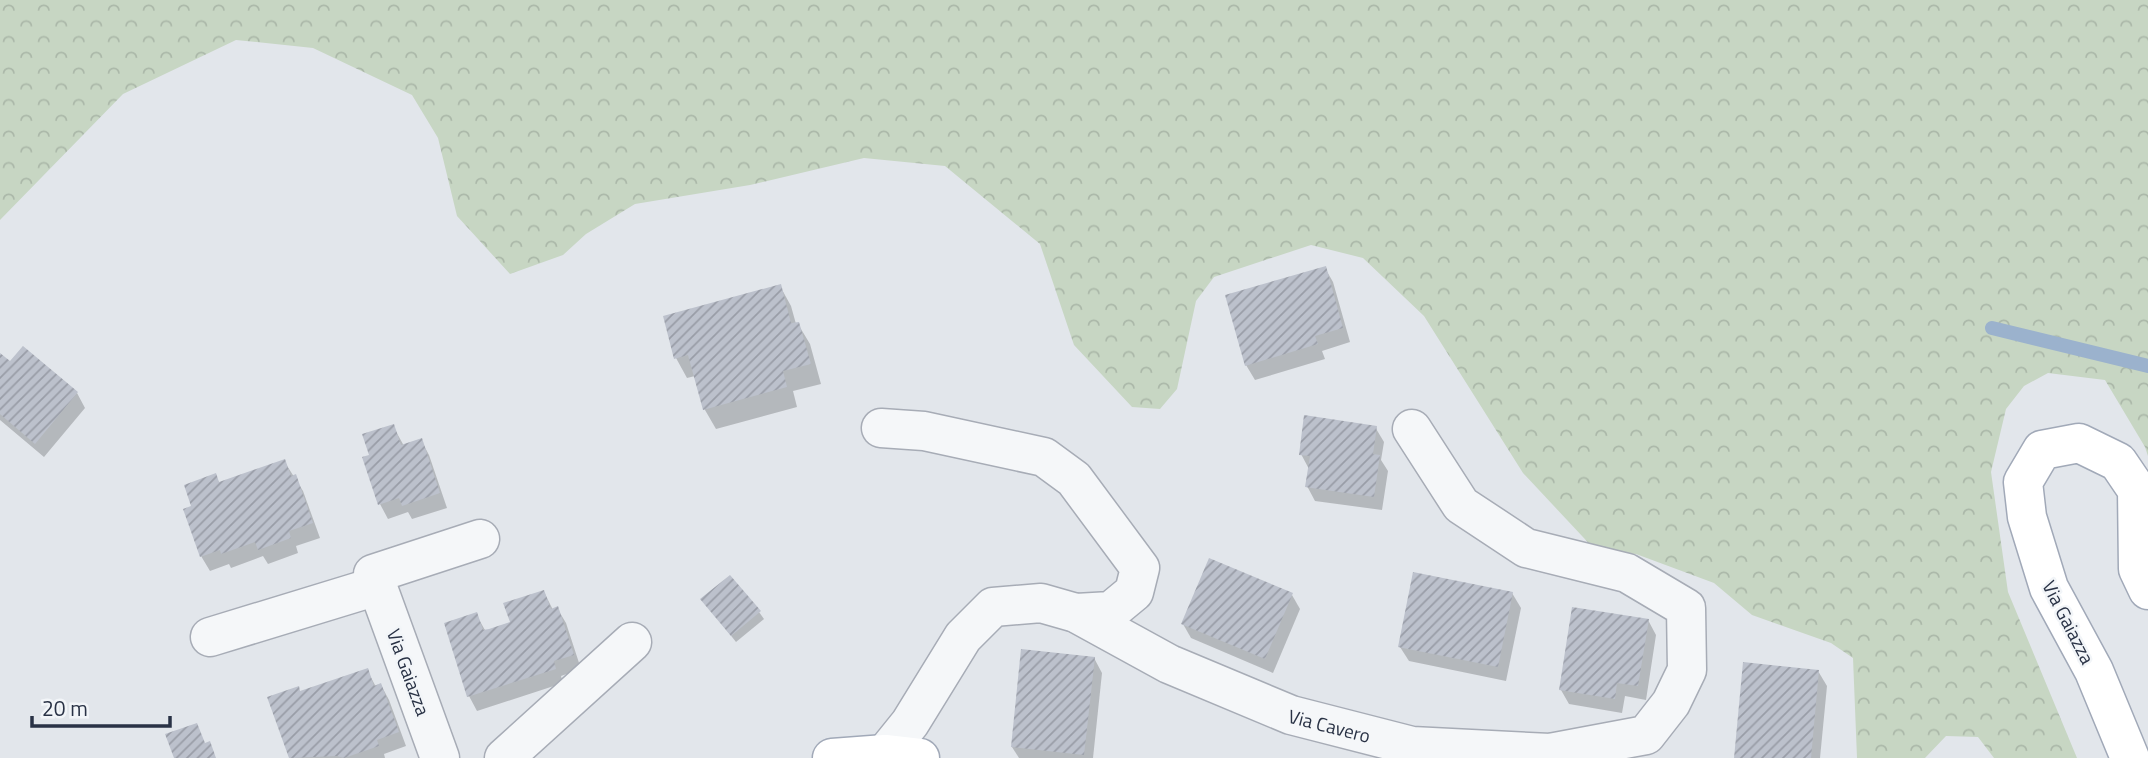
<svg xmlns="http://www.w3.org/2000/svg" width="2148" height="758" font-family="'Titillium Web',sans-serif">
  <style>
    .forest { fill: url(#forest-crowns) }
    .shadow { fill: #0003 }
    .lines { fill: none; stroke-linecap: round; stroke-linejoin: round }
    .stream { stroke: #9bb2cd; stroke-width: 14 }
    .building { fill: url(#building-hatch) }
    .minor-casing { stroke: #a7acb6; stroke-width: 41 }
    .major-casing { stroke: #a1a9b8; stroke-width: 41 }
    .minor { stroke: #f5f7f9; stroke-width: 38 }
    .major { stroke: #fff; stroke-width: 38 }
    .labels { text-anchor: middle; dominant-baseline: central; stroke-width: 5; stroke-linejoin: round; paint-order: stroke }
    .street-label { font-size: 19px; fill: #293245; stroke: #f2f5f8 }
  </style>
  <defs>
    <pattern id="forest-crowns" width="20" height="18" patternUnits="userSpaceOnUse" patternTransform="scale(1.75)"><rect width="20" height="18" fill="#c7d6c3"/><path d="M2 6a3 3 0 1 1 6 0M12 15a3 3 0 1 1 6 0" fill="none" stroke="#abb8a9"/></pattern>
    <pattern id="building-hatch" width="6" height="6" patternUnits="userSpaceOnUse" patternTransform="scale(1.75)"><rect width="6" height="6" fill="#bcc1cc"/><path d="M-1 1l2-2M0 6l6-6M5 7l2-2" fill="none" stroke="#999da7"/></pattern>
  </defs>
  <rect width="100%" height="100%" fill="#e2e6eb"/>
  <path class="forest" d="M 0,0 L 2148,0 L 2148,456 L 2145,447 L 2105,380 L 2048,373 L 2024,386 L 2006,409 L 1991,472 L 2008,592 L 2077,758 L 1994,758 L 1978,737 L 1946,736 L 1925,758 L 1857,758 L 1853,658 L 1831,643 L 1752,615 L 1714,583 L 1636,554 L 1597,552 L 1523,473 L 1424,316 L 1363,258 L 1311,245 L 1214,277 L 1196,301 L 1177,389 L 1160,409 L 1132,407 L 1074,345 L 1040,244 L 945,166 L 864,158 L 750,185 L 635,204 L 586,234 L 563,255 L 510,274 L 457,216 L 438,138 L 412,95 L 313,48 L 236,40 L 123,94 L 0,220 Z"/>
  <g class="shadow">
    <path d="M 1325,268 L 1333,282 L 1350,342 L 1322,351 L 1325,359 L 1255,380 L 1246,365 Z"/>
    <path d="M 780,286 L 791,306 L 796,324 L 798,324 L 810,344 L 821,384 L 793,391 L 797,407 L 716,429 L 705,410 L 695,376 L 687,378 L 676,358 Z"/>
    <path d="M 0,355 L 8,362 L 77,393 L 85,408 L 44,457 L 0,420 Z"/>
    <path d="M 393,426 L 404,446 L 421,440 L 429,455 L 447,508 L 412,519 L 408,512 L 388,519 L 380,504 L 371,456 Z"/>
    <path d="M 1375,427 L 1384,442 L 1381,460 L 1388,471 L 1382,510 L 1315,501 L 1307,486 L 1309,469 L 1301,454 Z"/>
    <path d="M 284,461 L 303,491 L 320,538 L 296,546 L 298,553 L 268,564 L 263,556 L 231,568 L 229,564 L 210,571 L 201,556 L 193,507 L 215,475 L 220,484 Z"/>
    <path d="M 544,592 L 553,610 L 557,608 L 566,623 L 581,669 L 561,676 L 563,683 L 477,711 L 469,696 L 476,614 L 486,632 L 512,623 Z"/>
    <path d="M 1512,593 L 1521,608 L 1506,681 L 1409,661 L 1400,647 Z"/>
    <path d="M 1292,595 L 1300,609 L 1273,673 L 1191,638 L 1183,624 Z"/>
    <path d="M 702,599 L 759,612 L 764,619 L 736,642 Z"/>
    <path d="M 1648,620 L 1656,635 L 1646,700 L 1625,696 L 1622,713 L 1569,704 L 1561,690 Z"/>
    <path d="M 1094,658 L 1102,673 L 1093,758 L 1019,758 L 1012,747 Z"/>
    <path d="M 367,670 L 376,687 L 381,685 L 389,700 L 406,746 L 384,754 L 385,758 L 290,758 L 269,698 L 301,693 Z"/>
    <path d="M 1818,671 L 1827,686 L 1820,758 L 1735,758 Z"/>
  </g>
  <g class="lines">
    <path class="stream" d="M 1992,328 L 2148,366"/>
  </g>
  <g class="building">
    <path d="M 1326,266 L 1343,328 L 1315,336 L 1318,344 L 1245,366 L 1225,295 Z"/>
    <path d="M 781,284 L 791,323 L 799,322 L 811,364 L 783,371 L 787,387 L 703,410 L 688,355 L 674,359 L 663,316 Z"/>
    <path d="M 23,346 L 78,392 L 35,444 L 0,414 L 0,353 L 10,361 Z"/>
    <path d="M 1304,415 L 1377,426 L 1373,454 L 1380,455 L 1374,497 L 1305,487 L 1310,456 L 1299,455 Z"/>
    <path d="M 394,424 L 401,445 L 422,438 L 440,493 L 402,506 L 399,498 L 378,505 L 362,457 L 369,455 L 362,434 Z"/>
    <path d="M 285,459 L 291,476 L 296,474 L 313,523 L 289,531 L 291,538 L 258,550 L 255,542 L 221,554 L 220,550 L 200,557 L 183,509 L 191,506 L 184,485 L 216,473 L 219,482 Z"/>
    <path d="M 1209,558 L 1293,593 L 1265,659 L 1181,624 Z"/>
    <path d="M 1413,572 L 1513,592 L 1498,667 L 1398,647 Z"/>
    <path d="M 730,575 L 761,611 L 731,636 L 700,599 Z"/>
    <path d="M 544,590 L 551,609 L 558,606 L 574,655 L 554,661 L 556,669 L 467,697 L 444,623 L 477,612 L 483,630 L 489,629 L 510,622 L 503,603 Z"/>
    <path d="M 1572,607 L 1649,619 L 1638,686 L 1617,683 L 1615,699 L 1559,690 Z"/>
    <path d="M 1021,649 L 1095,657 L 1084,755 L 1011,747 Z"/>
    <path d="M 1743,662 L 1819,670 L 1811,758 L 1734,758 Z"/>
    <path d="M 368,668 L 374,686 L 381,683 L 399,732 L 377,740 L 379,746 L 344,758 L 337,756 L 289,758 L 267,697 L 299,686 L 300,691 Z"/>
    <path d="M 197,723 L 205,743 L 210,741 L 216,758 L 174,758 L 165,734 Z"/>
  </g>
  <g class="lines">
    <g class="minor-casing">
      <g id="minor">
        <path d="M 881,428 L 924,431 L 1044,457 L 1074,479 L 1140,568 L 1134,592 L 1111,611 L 1076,613"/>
        <path d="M 210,637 L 377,586"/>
        <path id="s1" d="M 885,754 L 910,723 L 963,637 L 993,607 L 1041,603 L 1076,613 L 1169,664 L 1291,715 L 1412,746 L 1550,753 L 1646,735 L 1671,703 L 1687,670 L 1686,608 L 1627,573 L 1526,548 L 1461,505 L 1412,429"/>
        <path d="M 440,758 L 373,574 L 480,539"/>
        <path d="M 504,758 L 632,642"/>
      </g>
    </g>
    <g class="major-casing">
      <g id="major">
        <path d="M 832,758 L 885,754 L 920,758"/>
        <path d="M 2130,758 L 2094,671 L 2049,588 L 2027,517 L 2023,482 L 2042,450 L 2079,443 L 2118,462 L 2137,490 L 2138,569 L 2148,590"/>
      </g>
    </g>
    <use href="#minor" class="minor"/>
    <use href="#major" class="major"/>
  </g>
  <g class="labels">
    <g class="street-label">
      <text transform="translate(2069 622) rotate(63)">Via Gaiazza</text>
      <text transform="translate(409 672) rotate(70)">Via Gaiazza</text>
      <text stroke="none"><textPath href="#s1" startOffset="546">Via Cavero</textPath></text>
    </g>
  </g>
  <path d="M32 716v10h138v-10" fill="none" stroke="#293245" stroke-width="3.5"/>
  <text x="42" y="716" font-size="21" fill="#293245" stroke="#f2f5f8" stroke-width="5" paint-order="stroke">20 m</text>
</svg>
